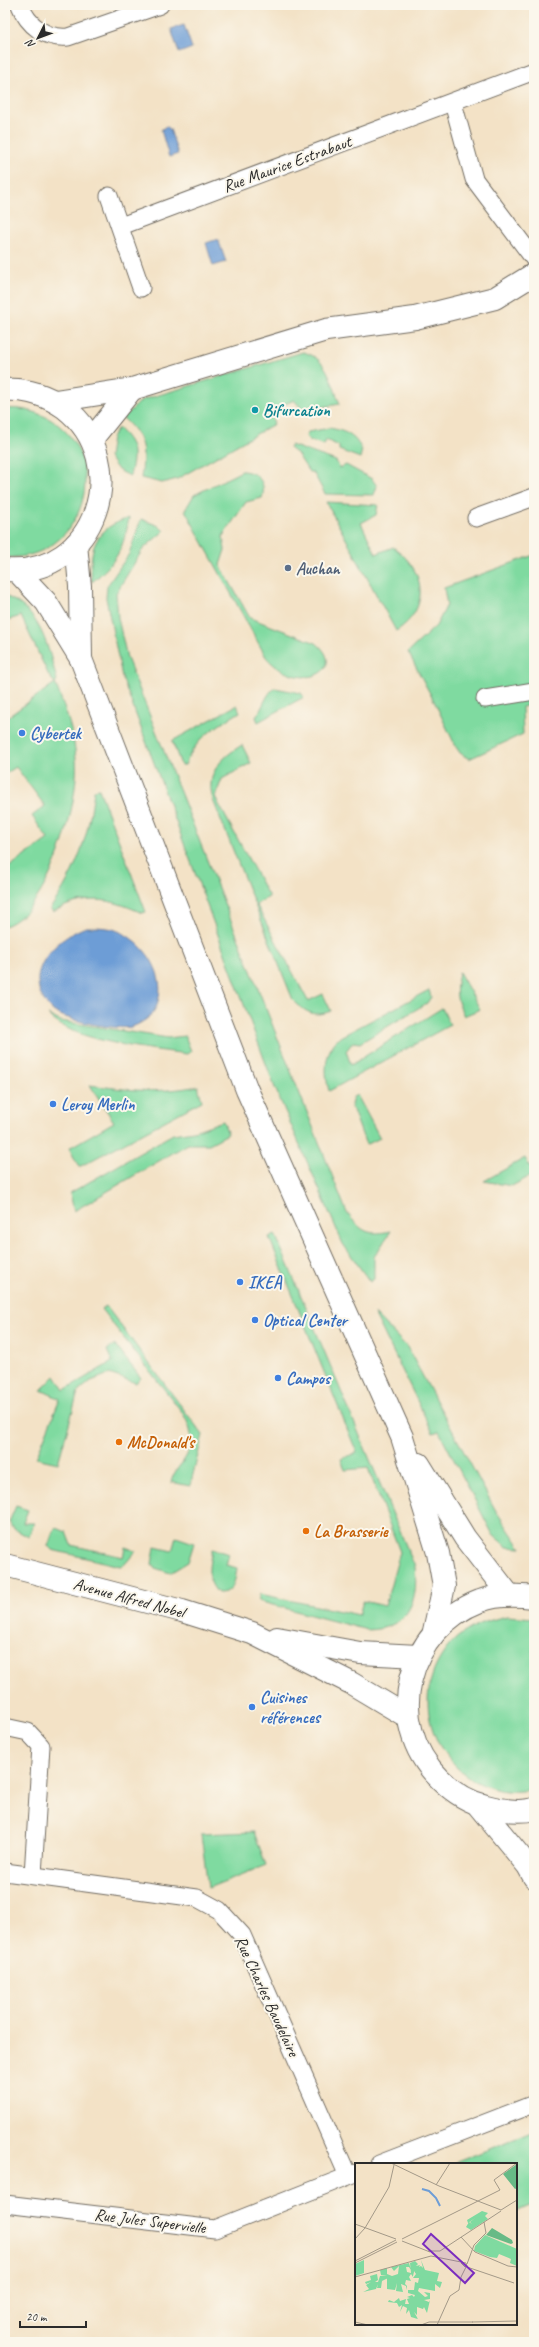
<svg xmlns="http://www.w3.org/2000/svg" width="539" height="2347" font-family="Caveat,sans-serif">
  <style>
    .green { fill: #7fdaa0; stroke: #558266 }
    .water { fill: #6d9dd6; stroke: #4c6480 }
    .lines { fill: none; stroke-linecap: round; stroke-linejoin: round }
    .street-casing { stroke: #716b61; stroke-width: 19 }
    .secondary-casing { stroke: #716b61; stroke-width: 24 }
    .street { stroke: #fff; stroke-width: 17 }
    .secondary { stroke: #fff; stroke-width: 22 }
    .culture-dot { fill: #0f9aa8; stroke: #fbf7ec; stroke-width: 1.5 }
    .service-dot { fill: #5c6f8a; stroke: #fbf7ec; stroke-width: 1.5 }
    .shop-dot { fill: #3f7fe0; stroke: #fbf7ec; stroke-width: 1.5 }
    .food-dot { fill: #e8710a; stroke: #fbf7ec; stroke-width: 1.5 }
    .labels { text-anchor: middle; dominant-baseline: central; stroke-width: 4; stroke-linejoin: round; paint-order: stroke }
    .street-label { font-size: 17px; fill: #2b2b2b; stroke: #fbf7ec }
    .culture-label { font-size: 17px; font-weight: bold; fill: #0d838f; stroke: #fbf7ec; text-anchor: start }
    .service-label { font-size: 17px; font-weight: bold; fill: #4e5e75; stroke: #fbf7ec; text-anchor: start }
    .shop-label { font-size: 17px; font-weight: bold; fill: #366cbe; stroke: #fbf7ec; text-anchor: start }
    .food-label { font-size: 17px; font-weight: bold; fill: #c56008; stroke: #fbf7ec; text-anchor: start }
    .inset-river { fill: none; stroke: #6d9dd6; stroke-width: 2 }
    .inset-road { fill: none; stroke: #a39988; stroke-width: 1 }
    .view { fill: #7b2cbf; fill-opacity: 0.15; stroke: #7b2cbf; stroke-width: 2 }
    .inset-edge { fill: none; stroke: #2b2b2b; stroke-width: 2 }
  </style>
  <rect width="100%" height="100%" fill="#fbf7ec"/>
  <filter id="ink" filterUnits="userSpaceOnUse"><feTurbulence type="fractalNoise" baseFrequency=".025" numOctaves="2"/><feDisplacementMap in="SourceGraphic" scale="8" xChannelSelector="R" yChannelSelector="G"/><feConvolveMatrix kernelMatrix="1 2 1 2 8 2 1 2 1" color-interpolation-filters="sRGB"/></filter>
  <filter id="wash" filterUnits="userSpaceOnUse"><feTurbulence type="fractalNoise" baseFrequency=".012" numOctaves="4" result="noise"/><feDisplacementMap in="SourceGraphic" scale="16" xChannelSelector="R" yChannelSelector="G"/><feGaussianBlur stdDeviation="0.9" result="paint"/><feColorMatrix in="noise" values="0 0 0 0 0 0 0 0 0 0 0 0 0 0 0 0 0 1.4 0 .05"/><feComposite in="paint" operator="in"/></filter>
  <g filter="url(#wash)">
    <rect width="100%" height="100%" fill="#f3e2c6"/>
    <g class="green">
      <path d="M 303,352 C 328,358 331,382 340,404 L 303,410 L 294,400 L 270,411 L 274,424 L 177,479 L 162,483 L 141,478 C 145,449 145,439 123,418 L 142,400 Z"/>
      <path d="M 5,409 C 19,407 33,411 46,417 C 117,454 84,563 5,557 Z"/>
      <path d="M 118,428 C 136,445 135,453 130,476 L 118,470 L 109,457 L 112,437 Z"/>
      <path d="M 330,428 C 345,431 355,435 362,450 L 360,458 L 339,450 L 339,446 L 326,440 L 324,445 L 309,440 L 306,436 L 308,432 Z"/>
      <path d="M 291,445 L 336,461 L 340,468 L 346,465 L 372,479 L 377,486 L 374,495 L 325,494 L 313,472 L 309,472 L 296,452 L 294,452 L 289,448 Z"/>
      <path d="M 242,471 C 258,472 267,483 262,498 L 246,502 L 223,536 L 225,550 L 220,565 L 250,618 L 316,643 C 350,670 299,696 266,657 L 185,510 L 194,495 Z"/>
      <path d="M 326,502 L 378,505 L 376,515 L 361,523 L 376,554 L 393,547 C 425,569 432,608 396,631 Z"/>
      <path d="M 129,518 C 123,550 117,561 92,582 C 88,549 95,528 129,518 Z"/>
      <path d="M 141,519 L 159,526 L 164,531 L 143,549 L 116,593 L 118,618 L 127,658 L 347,1213 C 362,1232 368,1236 391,1231 L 374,1257 L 374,1279 L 370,1282 L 343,1244 L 275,1088 L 122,677 L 106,598 L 107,586 L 129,554 Z"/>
      <path d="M 534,555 L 534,704 L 522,707 L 523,734 L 469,759 L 460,753 L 456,747 L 435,703 L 408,652 L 436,626 L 447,605 L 444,588 Z"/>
      <path d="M 5,596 C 41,610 48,647 57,680 L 55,683 C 65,708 74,732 76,759 C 80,802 50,911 5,926 L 5,870 L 48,839 L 32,816 L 45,806 L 16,767 L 5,774 L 5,719 L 55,683 L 49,676 L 21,616 L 5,621 Z"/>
      <path d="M 275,688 L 301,693 L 304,697 L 258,722 L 256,717 C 263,708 266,693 275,688 Z"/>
      <path d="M 237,705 L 240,712 C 216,727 196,737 185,765 L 181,765 L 172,741 Z"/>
      <path d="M 242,745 L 251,763 L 222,779 L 215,797 L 269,897 L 256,904 L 308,1001 L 323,994 L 331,1011 C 314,1018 305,1012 293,1000 L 213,800 C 205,773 221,758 242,745 Z"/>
      <path d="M 99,789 L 146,912 L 142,913 C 110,898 85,894 53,912 L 50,909 C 77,870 89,836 94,790 Z"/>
      <path d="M 459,972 L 480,1009 L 464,1016 C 455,998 455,992 459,972 Z"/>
      <path d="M 429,990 L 431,997 L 427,1003 L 360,1043 L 353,1042 L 346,1051 L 351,1065 L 442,1008 L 450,1025 L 329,1091 C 324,1071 324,1051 340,1037 Z"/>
      <path d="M 48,1015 L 60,1021 L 168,1038 L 185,1036 L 191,1051 L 187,1054 C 151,1049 72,1042 48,1015 Z"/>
      <path d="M 90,1085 C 128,1090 160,1094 198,1086 L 202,1101 L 79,1167 L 69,1148 L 114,1122 Z"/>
      <path d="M 357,1095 L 380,1138 L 366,1145 L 351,1105 L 353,1097 Z"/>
      <path d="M 223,1121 L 228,1134 L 209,1144 L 188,1144 L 74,1211 L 70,1193 L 173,1134 L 194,1131 Z"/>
      <path d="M 525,1158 L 534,1174 L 512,1186 L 484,1181 Z"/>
      <path d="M 275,1234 L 415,1567 C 419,1603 407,1629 367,1630 L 258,1601 L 260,1594 L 359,1615 L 363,1601 L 385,1606 L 400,1552 L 368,1468 L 345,1470 L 341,1459 L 357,1453 L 269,1237 Z"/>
      <path d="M 106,1306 L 203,1435 L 190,1486 L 171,1482 C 173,1474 177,1469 182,1463 C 195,1445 193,1430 182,1412 L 101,1309 Z"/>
      <path d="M 374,1313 L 407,1347 L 496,1511 L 521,1548 L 507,1547 L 493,1535 L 439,1431 L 433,1433 Z"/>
      <path d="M 115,1345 L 141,1378 L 136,1383 L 109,1374 L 91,1381 L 78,1392 L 58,1463 L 36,1458 L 60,1399 L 41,1390 L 55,1376 L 64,1390 L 112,1362 L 107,1350 Z"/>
      <path d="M 16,1506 L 28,1510 L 23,1523 L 34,1523 L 29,1537 L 14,1529 L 9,1522 Z"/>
      <path d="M 57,1528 L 66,1532 L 71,1545 L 123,1557 L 125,1547 L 136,1551 L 125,1564 L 120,1566 L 52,1550 L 48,1546 L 53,1532 Z"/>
      <path d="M 176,1537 L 194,1543 L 188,1562 L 170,1573 L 155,1568 L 152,1564 L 155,1547 L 172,1551 Z"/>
      <path d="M 212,1549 L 229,1554 L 226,1565 L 237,1568 C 235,1581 234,1593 218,1593 C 205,1579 209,1566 212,1549 Z"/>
      <path d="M 507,1616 L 534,1618 L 534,1789 C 464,1806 405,1728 437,1664 C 443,1653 451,1641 462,1634 C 476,1624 490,1620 507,1616 Z"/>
      <path d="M 254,1832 L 266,1865 L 208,1888 L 201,1834 Z"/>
      <path d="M 534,2131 L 534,2204 L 516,2212 L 516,2164 L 452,2164 Z"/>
    </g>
    <g class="water">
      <path d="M 184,25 L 192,48 L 179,53 L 171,29 Z"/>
      <path d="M 166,126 L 170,129 L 178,154 L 169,157 L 161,130 Z"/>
      <path d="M 218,239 L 226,262 L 213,266 L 206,243 Z"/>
      <path d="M 86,927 C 95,927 104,927 113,929 C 143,939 170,975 156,1007 C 152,1017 141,1024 131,1027 C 116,1030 64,1021 52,1010 C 18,977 52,940 86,927 Z"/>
    </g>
  </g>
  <g filter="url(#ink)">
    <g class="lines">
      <g class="street-casing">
        <g id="street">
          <path d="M 20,5 C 28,26 46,39 68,37 L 160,5"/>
          <path d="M 453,103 L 474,179 L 534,259"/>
          <path d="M 109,196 L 141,288"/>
          <path d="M 121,226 L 534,71"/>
          <path d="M 476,518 L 534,497"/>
          <path d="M 485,699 L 534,691"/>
          <path d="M 5,1727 L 28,1732 L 41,1746 L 33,1875"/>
          <path d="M 5,1872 L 197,1898 L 219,1910 L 242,1935 L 348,2176"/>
          <path d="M 379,2164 L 534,2104"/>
          <path d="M 5,2204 L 215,2229 L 356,2173"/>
        </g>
      </g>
      <g class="secondary-casing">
        <g id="secondary">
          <path d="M 5,390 C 26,388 48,396 65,408 C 134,462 96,577 6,570"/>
          <path d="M 55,401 L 132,389 L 326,330 L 415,318 L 495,298 L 534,274"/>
          <path d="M 92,439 L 132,389"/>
          <path d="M 76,544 L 80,586 L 81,659"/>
          <path d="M 17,571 L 46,602 L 81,659 L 247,1090 L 402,1437 L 438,1553 L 444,1586 L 434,1631"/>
          <path d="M 419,1464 L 465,1538 L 509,1595"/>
          <path d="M 5,1565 L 182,1611 L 252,1633 L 351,1683 L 408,1717"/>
          <path d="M 534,1597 C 516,1595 497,1594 480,1601 C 407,1629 382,1722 440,1779 C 453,1792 468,1802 486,1806 C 501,1810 519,1813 534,1809"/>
          <path d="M 277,1638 L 360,1653 L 418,1656"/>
          <path d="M 477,1804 L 528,1866 L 534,1877"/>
        </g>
      </g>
      <use href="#street" class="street"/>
      <use href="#secondary" class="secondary"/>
    </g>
  </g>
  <circle class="culture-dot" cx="255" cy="410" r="4"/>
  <circle class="service-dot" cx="288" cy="568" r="4"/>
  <g class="shop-dot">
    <circle cx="22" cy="733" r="4"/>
    <circle cx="53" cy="1104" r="4"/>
    <circle cx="240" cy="1282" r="4"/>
    <circle cx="255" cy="1320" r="4"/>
    <circle cx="278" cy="1378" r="4"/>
    <circle cx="252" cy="1707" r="4"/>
  </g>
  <g class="food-dot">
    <circle cx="119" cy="1442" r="4"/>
    <circle cx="306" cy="1531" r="4"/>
  </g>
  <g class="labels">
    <g class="street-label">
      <text transform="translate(287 164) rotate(-20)">Rue Maurice Estrabaut</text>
      <text transform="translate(129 1598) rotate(15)">Avenue Alfred Nobel</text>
      <text transform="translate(267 1996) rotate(65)">Rue Charles Baudelaire</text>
      <text transform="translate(150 2221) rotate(7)">Rue Jules Supervielle</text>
    </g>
    <g class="culture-label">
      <text x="263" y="410">Bifurcation</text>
    </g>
    <g class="service-label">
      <text x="296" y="568">Auchan</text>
    </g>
    <g class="shop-label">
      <text x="30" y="733">Cybertek</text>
      <text x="61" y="1104">Leroy Merlin</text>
      <text x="248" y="1282">IKEA</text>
      <text x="263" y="1320">Optical Center</text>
      <text x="286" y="1378">Campos</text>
      <text x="260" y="1697">Cuisines<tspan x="260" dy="20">références</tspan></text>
    </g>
    <g class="food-label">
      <text x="127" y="1442">McDonald's</text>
      <text x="314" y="1531">La Brasserie</text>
    </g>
  </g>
  <g transform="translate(355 2163)">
    <rect width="162" height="162" fill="#f3e2c6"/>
    <path d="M 127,48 L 133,50 L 130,53 L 133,56 L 116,67 L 111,64 L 114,59 L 117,61 L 115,59 L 120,55 L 113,60 L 112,57 ZM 130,72 L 162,86 L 162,103 L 155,100 L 156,96 L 144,91 L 142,95 L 135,94 L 119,88 L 120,83 ZM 9,97 L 9,110 L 0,113 L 0,101 ZM 66,97 L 70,107 L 84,110 L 82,118 L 87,119 L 85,125 L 80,121 L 80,128 L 64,125 L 63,128 L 70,134 L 73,133 L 69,129 L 75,130 L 75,136 L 69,137 L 74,139 L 75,137 L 72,150 L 69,144 L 68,146 L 62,144 L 62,152 L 59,149 L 63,156 L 56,154 L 54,147 L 51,151 L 52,145 L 48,143 L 45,149 L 47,142 L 44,144 L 42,140 L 33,139 L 34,137 L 39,139 L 44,135 L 45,138 L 51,136 L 50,141 L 54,141 L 52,136 L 55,135 L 52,134 L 57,132 L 59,134 L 60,132 L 53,130 L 53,127 L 59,127 L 60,119 L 63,120 L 64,115 L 58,115 L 61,111 L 59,108 L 59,113 L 58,109 L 58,114 L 56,111 L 54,114 L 56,118 L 51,117 L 50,121 L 52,123 L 51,127 L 51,123 L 46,121 L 48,129 L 41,128 L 42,120 L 40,127 L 32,126 L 32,115 L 35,114 L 27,118 L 26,125 L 22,125 L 23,121 L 21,126 L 8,129 L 14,126 L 11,122 L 16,119 L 11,121 L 10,119 L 16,117 L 15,113 L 22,111 L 23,117 L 20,119 L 23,119 L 25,113 L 32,112 L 26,112 L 25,107 L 32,105 L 32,111 L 37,113 L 43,111 L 44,103 L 39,108 L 36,104 L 54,100 L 56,107 L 54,104 L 51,104 L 52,109 L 56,110 L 55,100 L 60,98 L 63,101 L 61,103 L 65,102 L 64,104 L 66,103 L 68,105 Z" fill="#7fdaa0"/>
    <path d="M 162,1 L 162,25 L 160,26 L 148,11 ZM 137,65 L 157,77 L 158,80 L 156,81 L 131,72 Z" fill="#67ba86"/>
    <path class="inset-river" d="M 67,26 L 74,28 L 81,35 L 85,43"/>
    <path class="inset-road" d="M 36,0 L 84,23 L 146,47M 81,22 L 95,0M 146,47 L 162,37M 0,61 L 41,76M 106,74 L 120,89 L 153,103 L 162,104M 0,76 L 10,65 L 34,24 L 39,2M 47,76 L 145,27 L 139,17 L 162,0M 47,78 L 75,89M 73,88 L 85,88 L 146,48M 0,98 L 41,77M 0,100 L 42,79M 112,101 L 119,82 L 131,70 L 129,59M 112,104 L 159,120M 0,114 L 76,93 L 111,100 L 112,103 L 110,104 L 106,100M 0,159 L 13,162M 117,159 L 162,158M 66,162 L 74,159 L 118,159M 82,162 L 95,133 L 104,127 L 106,114 L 111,104"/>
    <path class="view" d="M 76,71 L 119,110 L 110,120 L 68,81 Z"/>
    <rect width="162" height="162" class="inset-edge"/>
  </g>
  <rect width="539" height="2347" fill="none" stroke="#fbf7ec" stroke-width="20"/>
  <g transform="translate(38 38) rotate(228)" stroke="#fbf7ec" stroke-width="3" paint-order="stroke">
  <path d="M0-3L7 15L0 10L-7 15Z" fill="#2b2b2b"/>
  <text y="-6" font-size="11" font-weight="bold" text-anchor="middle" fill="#2b2b2b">N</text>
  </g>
  <path d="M20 2321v6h66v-6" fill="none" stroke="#2b2b2b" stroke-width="2"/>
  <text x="26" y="2321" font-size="12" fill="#2b2b2b" stroke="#fbf7ec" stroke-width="3" paint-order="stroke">20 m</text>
</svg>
